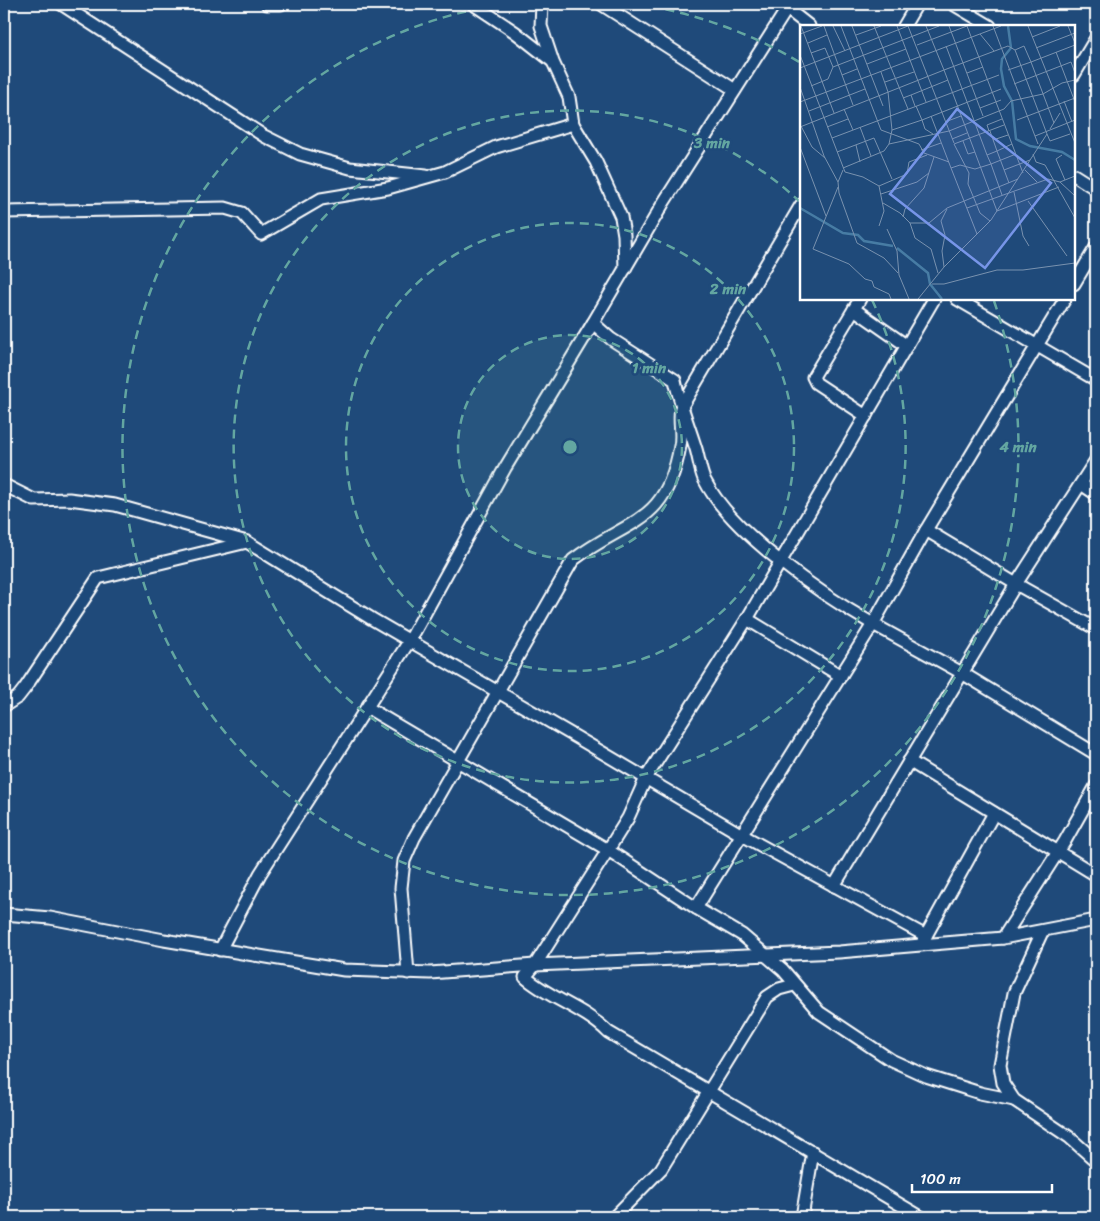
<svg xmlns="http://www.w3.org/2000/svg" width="1100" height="1221" font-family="Sriracha,sans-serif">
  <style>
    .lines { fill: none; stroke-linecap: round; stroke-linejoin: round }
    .minor-casing { stroke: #fff; stroke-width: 15 }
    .minor { stroke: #1f4a7a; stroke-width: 11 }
    .ring { fill: none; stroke: #63a6a1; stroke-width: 2.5; stroke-dasharray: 9 6 }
    .inset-river { fill: none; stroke: #477ca4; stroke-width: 2.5 }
    .inset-road { fill: none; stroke: #7992af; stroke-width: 1 }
    .view { fill: #7795e8; fill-opacity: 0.15; stroke: #7795e8; stroke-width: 2.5 }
    .inset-edge { fill: none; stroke: #fff; stroke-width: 2.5 }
    .centre { fill: #63a6a1; stroke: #1f4a7a; stroke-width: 2.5 }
    .ring-label { font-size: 15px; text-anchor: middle; font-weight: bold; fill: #63a6a1; stroke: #1f4a7a; stroke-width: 5; stroke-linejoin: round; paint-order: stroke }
  </style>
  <rect width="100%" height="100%" fill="#1f4a7a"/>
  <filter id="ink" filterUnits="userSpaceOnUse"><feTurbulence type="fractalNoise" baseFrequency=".02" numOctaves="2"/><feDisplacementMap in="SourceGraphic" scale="10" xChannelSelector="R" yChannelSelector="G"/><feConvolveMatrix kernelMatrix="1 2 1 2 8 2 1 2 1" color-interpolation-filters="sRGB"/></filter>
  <g filter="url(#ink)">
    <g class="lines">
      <g class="minor-casing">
        <g id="minor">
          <path d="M 61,4 L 264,136 L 300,154 L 350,168 L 426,176"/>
          <path d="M 267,4 L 281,4"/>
          <path d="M 473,4 L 515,32 L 552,61"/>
          <path d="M 542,4 L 541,26 L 553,62 L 569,97 L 573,124 L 596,162 L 621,217 L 624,235 L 625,269"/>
          <path d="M 601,4 L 735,90"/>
          <path d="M 781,4 L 809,26"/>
          <path d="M 790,4 L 664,202 L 593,323 L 611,339 L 675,380 C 680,405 689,426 696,449 C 699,459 700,470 704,479 C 730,532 822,595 873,624 L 926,530 L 1016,584 L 1096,460"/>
          <path d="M 953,4 L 990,26"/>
          <path d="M 904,26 L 917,4"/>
          <path d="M 1074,75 L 1096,38"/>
          <path d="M 1074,175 L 1096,189"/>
          <path d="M 4,212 L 225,208 L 242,213 L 261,234 L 321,199 L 388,188 L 445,172 L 496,147 L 573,124"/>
          <path d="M 1074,284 L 1096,247"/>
          <path d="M 860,299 L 813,377 L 816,383 L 866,416"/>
          <path d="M 957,299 L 1096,380"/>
          <path d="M 854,309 L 907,346"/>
          <path d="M 1081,484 L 1096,494"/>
          <path d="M 4,485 L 34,500 L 69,499 L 115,505 L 247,542 L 372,619 L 576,737 L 742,835 L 926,936"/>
          <path d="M 926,530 L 1065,299"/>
          <path d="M 747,619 L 841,676"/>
          <path d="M 4,706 L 18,697 L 25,688 L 98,578 L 247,542"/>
          <path d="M 368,708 L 608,850 L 696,908 L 742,935 L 783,970 L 819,1012 L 891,1060 L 926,1076 L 980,1093 L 1014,1100"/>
          <path d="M 909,761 L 1096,875"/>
          <path d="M 834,886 L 1016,584 L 1096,629"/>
          <path d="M 696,908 L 873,624 L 962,673 L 1096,754"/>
          <path d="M 4,914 L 50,918 L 164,940 L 344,970 L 430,973 L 535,965 L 839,952 L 1003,938 L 1096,920"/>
          <path d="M 1042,932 L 1014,993 L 1000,1065 L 1003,1083 L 1014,1100 L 1069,1137 L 1096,1161"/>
          <path d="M 1003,938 L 1065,841 L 1096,786"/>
          <path d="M 923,941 L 994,813"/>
          <path d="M 220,950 L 260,874 L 410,640 L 505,468 L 593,323"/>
          <path d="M 408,973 L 401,888 L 404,861 L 414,838 L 573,560 C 628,518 666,526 680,446 C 683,433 678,421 681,408 L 801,205"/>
          <path d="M 614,1217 L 661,1169 L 767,997 L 779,989 L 794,985"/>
          <path d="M 802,1217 L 813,1152"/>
          <path d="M 921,1217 L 608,1032 C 584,1008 550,999 525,977 L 535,965 L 608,850 L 628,818 L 646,778 L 747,619 L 934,299"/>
        </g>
      </g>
      <use href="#minor" class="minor"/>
    </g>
  </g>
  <circle cx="570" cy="447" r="112" fill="#63a6a1" fill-opacity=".12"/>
  <g class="ring">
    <circle cx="570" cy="447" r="112"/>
    <circle cx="570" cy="447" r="224"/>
    <path d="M872 300A336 336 0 1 1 799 201"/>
    <path d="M636 4A448 448 0 0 1 801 63M994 301A448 448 0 1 1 504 4"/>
  </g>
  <g transform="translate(800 25)">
    <rect width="275" height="275" fill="#1f4a7a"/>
    <path class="inset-river" d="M 208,1 L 211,23 L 202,34 L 201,44 L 204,61 L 212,76 L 216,114 L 230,121 L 262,127 L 275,135M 0,183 L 43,208 L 58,210 L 64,216 L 93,221M 97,223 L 128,248 L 130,259 L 142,274"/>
    <path class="inset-road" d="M 1,1 L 34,88M 24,1 L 53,80M 33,1 L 45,26M 41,1 L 81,105 L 119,119 L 124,128 L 149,137M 52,1 L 83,81M 74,1 L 108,84M 97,1 L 126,77M 108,1 L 154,118M 126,1 L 144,45 L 208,21 L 215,25 L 224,21 L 231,37 L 275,20M 149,1 L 183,91M 167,1 L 223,148M 193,1 L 238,119M 228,1 L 275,118M 268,1 L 275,18M 0,9 L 22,1M 180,9 L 194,26M 56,10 L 81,1M 232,12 L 260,1M 8,18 L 27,10M 117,20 L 167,1M 146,21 L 187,130M 236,23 L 275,8M 256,27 L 275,77M 11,28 L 25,23 L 33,42 L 28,54 L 11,61M 0,30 L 45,147 L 63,152 L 79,161 L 84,186 L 79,201M 67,39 L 106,24M 33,42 L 139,1M 0,43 L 108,1M 208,45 L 231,37 L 254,98M 167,48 L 183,42M 42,50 L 57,44M 85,57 L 114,47M 214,59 L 271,37 L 275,48M 0,62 L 24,131 L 38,157M 111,70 L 148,55M 103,73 L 111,70 L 115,81M 264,76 L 272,97M 0,77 L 201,1M 180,83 L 201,75M 44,84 L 53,105M 9,86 L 65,64M 131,91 L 151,143 L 160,140 L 175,144 L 191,139 L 187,130 L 197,126 L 190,106M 217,95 L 275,73M 145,97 L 161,91M 1,101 L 12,122 L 25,133M 0,102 L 144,45 L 197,186M 27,102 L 48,94M 60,102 L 71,131M 250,104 L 260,88M 92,105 L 122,95 L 116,81M 189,106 L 187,100 L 202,94M 133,109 L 125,104 L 122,95 L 201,64M 247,109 L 250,116 L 270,109M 235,111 L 275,95M 32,113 L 199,50M 152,114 L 167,108M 193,115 L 208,110M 163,116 L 168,129 L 175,127M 89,119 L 149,106 L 204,84 L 211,76 L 243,69 L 262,58 L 275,55M 56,120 L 60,137M 0,122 L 26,191M 121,125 L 141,118M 37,127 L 74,113 L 92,154M 233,129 L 236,137 L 245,140 L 275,193M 262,130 L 256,134 L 265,155M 43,143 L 84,126 L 89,119 L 92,105 L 88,67 L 81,47M 151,143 L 177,209M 43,145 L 38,157 L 39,168 L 57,218 L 84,233 L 98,248M 204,145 L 230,135M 225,145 L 237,157M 260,157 L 275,151M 209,158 L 197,126 L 212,119M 79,161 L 107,149 L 109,137 L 127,130M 38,162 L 13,224 L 49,239 L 65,254 L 72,256 L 74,262 L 89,269 L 91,274M 214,167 L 223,211 L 229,221M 81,169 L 117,157 L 129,148M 202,170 L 191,139 L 216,129M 228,176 L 267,231M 83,178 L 100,188 L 110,198 L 115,213 L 131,224 L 138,248M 167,183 L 248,154 L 260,157 L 275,171M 197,186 L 259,162M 103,192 L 105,184 L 124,163 L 134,132M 190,196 L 180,188 L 168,159 L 169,148 L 154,119 L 204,100M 110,198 L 129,198 L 147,183 L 218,154M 87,204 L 97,226 L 99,250 L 109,274M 144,242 L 142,226 L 145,210 L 141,196 L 147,184M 132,259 L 144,259 L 197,245 L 223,245 L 275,238M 118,274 L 144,242 L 191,195 L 247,109 L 215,25"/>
    <path class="view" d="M 157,84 L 251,158 L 185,243 L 90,169 Z"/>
    <rect width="275" height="275" class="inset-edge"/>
  </g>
  <circle cx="570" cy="447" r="8" class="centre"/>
  <g class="ring-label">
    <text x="712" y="148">3 min</text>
    <text x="728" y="294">2 min</text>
    <text x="649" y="373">1 min</text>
    <text x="1018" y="452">4 min</text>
  </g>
  <rect width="1100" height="1221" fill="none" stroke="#1f4a7a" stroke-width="20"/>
  <rect x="10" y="10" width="1080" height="1201" fill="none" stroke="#fff" stroke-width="2" filter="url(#ink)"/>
  <path d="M912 1184v8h140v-8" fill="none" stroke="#ffffff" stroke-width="2.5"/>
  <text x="920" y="1184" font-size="15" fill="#ffffff" stroke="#1f4a7a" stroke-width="4" paint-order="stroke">100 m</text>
</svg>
